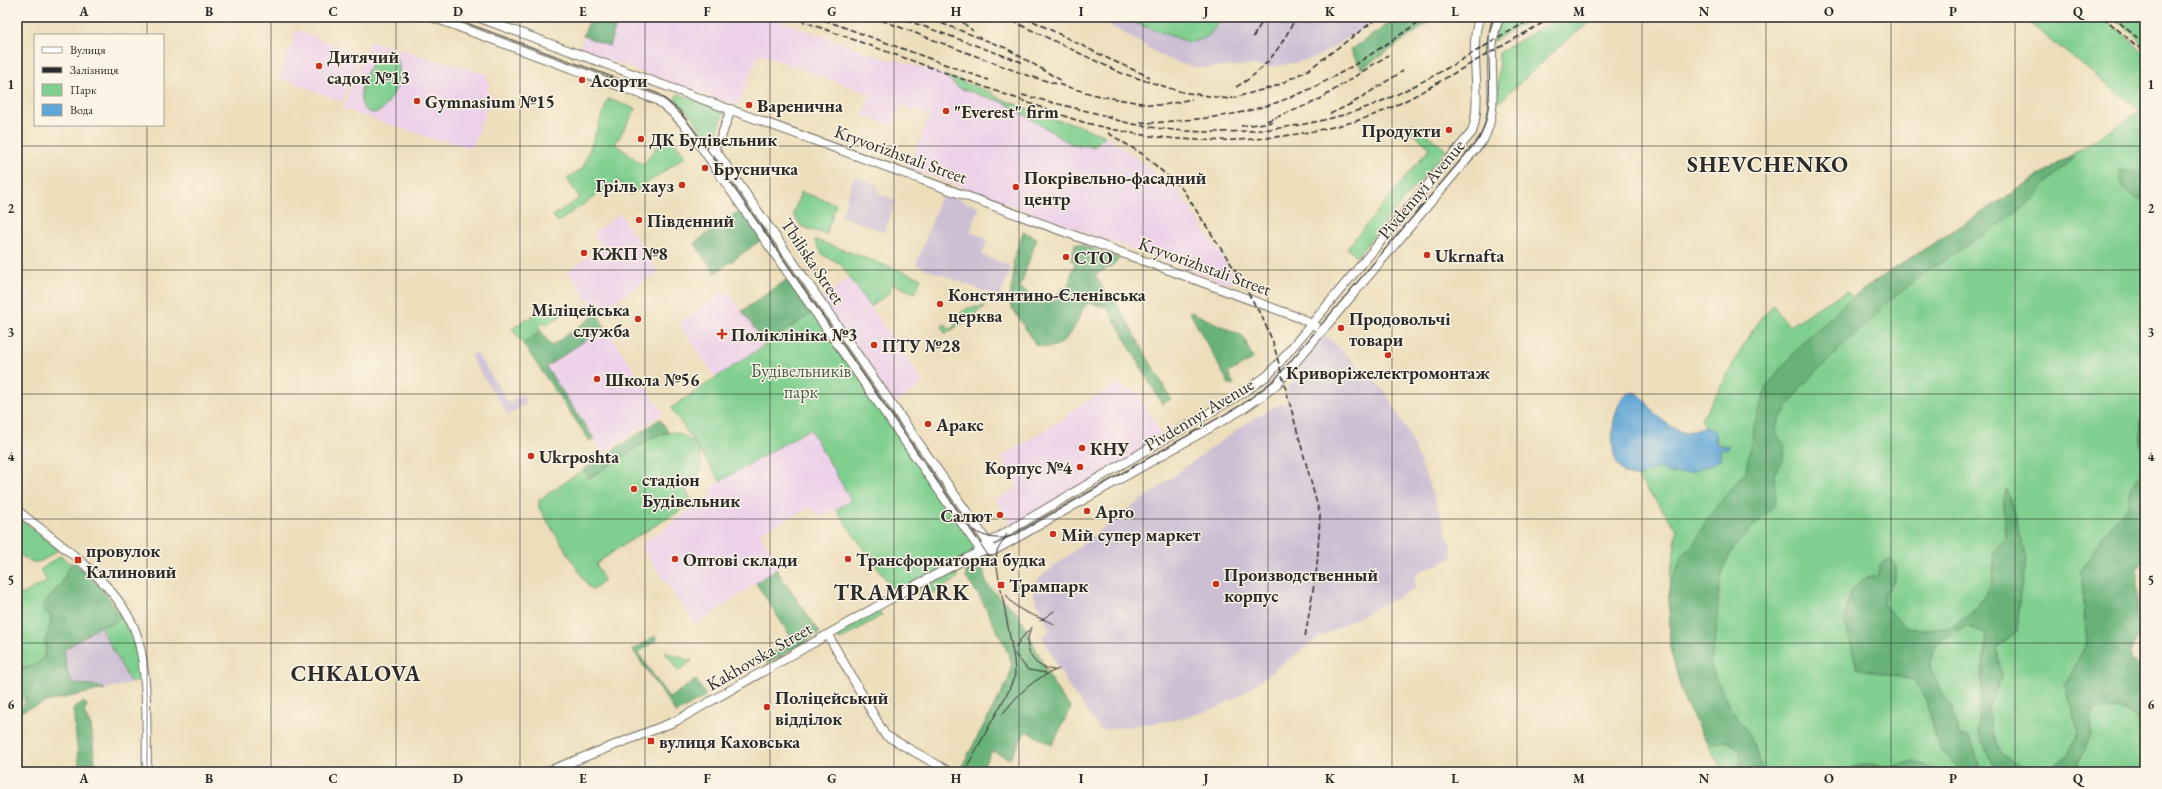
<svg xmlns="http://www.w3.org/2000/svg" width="2162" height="789" font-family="'EB Garamond',serif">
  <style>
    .built { fill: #edd1e9 }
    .industrial { fill: #ccbfd4 }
    .green { fill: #7fcf8f; stroke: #557d5d }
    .forest { fill: #67b27a; stroke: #496e52 }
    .water { fill: #5fa5d5; stroke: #456880 }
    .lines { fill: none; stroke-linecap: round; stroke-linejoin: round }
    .major-casing { stroke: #6f6a5d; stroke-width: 10 }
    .major { stroke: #fff; stroke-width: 8 }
    .tram { stroke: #2b2b2b; stroke-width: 1 }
    .rail { stroke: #2b2b2b; stroke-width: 1.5; stroke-dasharray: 6 3; stroke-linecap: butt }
    .grid { fill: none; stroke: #2b2b2b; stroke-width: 1; stroke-opacity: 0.55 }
    .poi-dot { fill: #c8321e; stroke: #fcf5e5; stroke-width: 1.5 }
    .labels { text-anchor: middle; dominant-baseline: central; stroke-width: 3; stroke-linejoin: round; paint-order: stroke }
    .poi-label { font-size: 18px; font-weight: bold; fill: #2b2b2b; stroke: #fcf5e5; text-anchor: start }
    .street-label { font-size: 18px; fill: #2b2b2b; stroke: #fcf5e5 }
    .park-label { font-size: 18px; fill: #445c49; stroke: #fcf5e5 }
    .district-label { font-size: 22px; font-weight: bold; letter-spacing: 1px; fill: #2b2b2b; stroke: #fcf5e5 }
    .neatline { fill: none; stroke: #2b2b2b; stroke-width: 1.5 }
    .grid-label { font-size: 13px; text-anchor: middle; font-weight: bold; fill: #2b2b2b }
  </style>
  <rect width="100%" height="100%" fill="#fcf5e5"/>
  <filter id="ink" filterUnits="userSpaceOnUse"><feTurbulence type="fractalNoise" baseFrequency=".025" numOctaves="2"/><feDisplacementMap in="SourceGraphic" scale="8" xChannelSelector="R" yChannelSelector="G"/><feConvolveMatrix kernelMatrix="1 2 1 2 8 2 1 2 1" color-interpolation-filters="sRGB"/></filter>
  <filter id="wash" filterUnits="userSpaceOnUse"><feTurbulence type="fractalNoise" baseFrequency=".012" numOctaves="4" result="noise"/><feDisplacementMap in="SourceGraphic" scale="16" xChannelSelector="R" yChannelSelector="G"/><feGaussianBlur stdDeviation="0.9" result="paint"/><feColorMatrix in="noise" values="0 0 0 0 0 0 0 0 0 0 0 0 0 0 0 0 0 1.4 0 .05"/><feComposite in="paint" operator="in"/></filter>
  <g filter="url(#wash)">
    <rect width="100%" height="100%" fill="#eddebb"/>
    <g class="built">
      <path d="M 591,17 L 769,17 L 889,60 L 897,60 L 944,75 L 959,88 L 1005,103 L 1071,144 L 1094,147 L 1105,136 L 1138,159 L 1178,191 L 1234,274 L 1231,285 L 909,168 L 929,115 L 900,105 L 892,126 L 863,115 L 870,94 L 759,53 L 737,107 L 579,49 Z"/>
      <path d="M 297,30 L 360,55 L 342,102 L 279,77 Z"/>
      <path d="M 369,41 L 487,74 L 485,80 L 490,82 L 486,92 L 492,94 L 472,149 L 441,139 L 440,141 L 343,109 Z"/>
      <path d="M 620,214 L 658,272 L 597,314 L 568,271 L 603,247 L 593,233 Z"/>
      <path d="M 850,278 L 924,383 L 893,405 L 819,300 Z"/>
      <path d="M 727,290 L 765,344 L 716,378 L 679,323 Z"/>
      <path d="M 605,327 L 663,413 L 604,453 L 546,367 Z"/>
      <path d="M 1120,383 L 1126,392 L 1134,388 L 1164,439 L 1014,528 L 996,500 L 1019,486 L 1001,457 L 1070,415 L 1068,412 Z"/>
      <path d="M 810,429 L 851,500 L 822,517 L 815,512 L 811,507 L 759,533 L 781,565 L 696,625 L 640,545 L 711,496 L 711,488 L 720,481 Z"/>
    </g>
    <g class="industrial">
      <path d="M 1096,17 L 1381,17 L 1315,58 L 1274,67 L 1251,65 L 1199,68 L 1182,64 L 1166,58 Z"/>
      <path d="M 854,176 L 877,184 L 879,194 L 896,201 L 884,232 L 841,216 Z"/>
      <path d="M 942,193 L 979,207 L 970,232 L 988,239 L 982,255 L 1011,266 L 1000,297 L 916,265 Z"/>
      <path d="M 1325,335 L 1385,391 L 1411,438 L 1442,519 L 1453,554 L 1451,559 L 1421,571 L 1414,578 L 1416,588 L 1318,638 L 1243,693 L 1217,708 L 1180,719 L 1101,730 L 1068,686 L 1042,636 L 1050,631 L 1033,593 L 1037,580 L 1094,535 L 1213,447 L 1247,423 L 1276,406 L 1287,402 L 1287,386 L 1304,375 L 1299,366 Z"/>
      <path d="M 476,352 L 509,403 L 522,395 L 527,403 L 508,415 L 470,356 Z"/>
      <path d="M 100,626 L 131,683 L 105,689 L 93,685 L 73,684 L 67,670 L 64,650 Z"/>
    </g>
    <g class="green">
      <path d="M 1118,17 L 1219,17 C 1213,35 1207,40 1188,42 Z"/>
      <path d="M 1500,17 L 1535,17 L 1493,41 Z"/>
      <path d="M 1559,17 L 1596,17 L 1559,47 L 1498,103 L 1499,53 Z"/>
      <path d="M 2022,17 L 2103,17 L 2145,53 L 2145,419 L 2141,420 L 2141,442 L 2145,470 L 2130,488 L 2128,506 L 2104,534 L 2084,615 L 2087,642 L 2065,686 L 2078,732 L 2068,755 L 2050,769 L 2022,767 L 2001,754 L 1993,734 L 1988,707 L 2002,676 L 1996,648 L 2017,631 L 2020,592 L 2027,559 L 2010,497 L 2004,500 L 2005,539 L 1994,551 L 1992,584 L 1975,610 L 1952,627 L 1933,630 L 1904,627 L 1883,604 L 1885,594 L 1894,582 L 1897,566 L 1889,559 L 1881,564 L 1877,576 L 1863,579 L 1850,593 L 1845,622 L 1857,668 L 1914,680 L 1925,697 L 1939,747 L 1962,772 L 1938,772 L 1915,761 L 1894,766 L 1856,765 L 1847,772 L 1723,772 L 1684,700 L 1670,647 L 1669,589 L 1677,529 L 1638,478 L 1653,469 L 1661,468 C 1681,484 1703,461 1720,450 L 1723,445 L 1718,445 L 1715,441 L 1715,431 L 1704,427 L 1701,419 C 1726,384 1744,334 1773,305 L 1789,326 L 1825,303 L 1847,292 L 1852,298 L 1892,270 L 2140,111 Z"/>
      <path d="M 2113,17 L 2145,17 L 2145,45 Z"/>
      <path d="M 381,53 C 418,52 390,114 374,113 C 346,111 369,59 381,53 Z"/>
      <path d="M 944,75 L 993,93 L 994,96 L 1056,120 L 1075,124 L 1105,136 L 1094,147 L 1071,144 L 1005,103 L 959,88 Z"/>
      <path d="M 680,94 L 724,112 L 714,143 L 711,146 L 696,121 L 675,99 L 677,95 Z"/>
      <path d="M 608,99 L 636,109 L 615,144 L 643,165 L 667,133 L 686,156 L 630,195 L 618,180 L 558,222 L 553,216 L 580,198 L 567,179 L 583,168 Z"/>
      <path d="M 1413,123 L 1446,150 L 1357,256 L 1347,248 L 1430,148 L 1408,129 Z"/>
      <path d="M 801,192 L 836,204 L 826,235 L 801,226 L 793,214 Z"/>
      <path d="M 816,240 L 921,278 L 915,293 L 893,284 L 888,294 L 870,307 L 840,263 L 824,256 L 814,241 Z"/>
      <path d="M 544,306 L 549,314 L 559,307 L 563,314 L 547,325 L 544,322 L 538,326 L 541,331 L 523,344 L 512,329 L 527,318 L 529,320 L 532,317 L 531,316 Z"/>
      <path d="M 986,306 L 946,334 L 941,327 L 945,324 L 948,329 L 952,329 L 956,323 L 952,319 L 968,308 Z"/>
      <path d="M 815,311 L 981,551 L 897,595 L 836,510 L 851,500 L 810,429 L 720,481 L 671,408 Z"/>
      <path d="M 673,432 C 703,437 711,473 686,490 L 693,503 L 621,546 L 596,564 L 604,580 L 593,590 L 589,587 L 539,508 L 539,500 L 583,470 L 589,478 L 655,436 Z"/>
      <path d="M 19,520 L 22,520 L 57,548 L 57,551 C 39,563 35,568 17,552 L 17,521 Z"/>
      <path d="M 60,556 L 70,563 L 75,563 L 68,568 L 62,583 L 47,600 L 52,624 L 45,641 L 46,650 L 42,660 L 33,666 L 23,668 L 18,681 L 26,699 L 17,701 L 17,597 L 47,581 L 40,570 Z"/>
      <path d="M 955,573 L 958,577 L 954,581 L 925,597 L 918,595 L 918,592 L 921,589 Z"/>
      <path d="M 878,610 L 882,615 L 840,640 L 837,635 Z"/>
      <path d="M 123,618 C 133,636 137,655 141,676 L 138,681 L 131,683 L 100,626 L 112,624 Z"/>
      <path d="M 1967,625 L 1987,634 L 1981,678 L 1993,764 L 2004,772 L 1984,772 C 1979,767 1974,746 1970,738 L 1959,735 L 1952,712 L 1953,708 C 1939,693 1919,660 1938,642 C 1945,634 1959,630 1967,625 Z"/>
      <path d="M 665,652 L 692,661 L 678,671 Z"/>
      <path d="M 2119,708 L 2145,724 L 2145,772 L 2065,772 L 2079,763 L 2091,734 L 2092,711 Z"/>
    </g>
    <g class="forest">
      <path d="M 591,17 L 619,17 L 609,46 L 583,36 Z"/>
      <path d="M 1399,17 L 1437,17 L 1362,69 L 1350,50 Z"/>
      <path d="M 2073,157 L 2074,158 L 2042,187 L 2038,196 L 1996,227 L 1927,271 L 1888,302 L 1802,386 L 1779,420 L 1775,433 L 1785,445 L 1783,461 L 1774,473 L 1776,504 C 1759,523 1735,539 1725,564 C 1713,596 1722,632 1709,663 L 1729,706 L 1750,735 L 1763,772 L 1741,772 L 1738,748 L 1727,741 L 1713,743 L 1703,736 L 1684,700 L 1670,647 L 1669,589 L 1682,556 L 1695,542 L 1708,517 L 1746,471 L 1755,422 L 1767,386 L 1803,342 L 1851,298 L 1892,270 L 2066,159 Z"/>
      <path d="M 2119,170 L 2145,174 L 2145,201 C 2125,196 2123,190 2119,170 Z"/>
      <path d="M 743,208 L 764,238 L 715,273 L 694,243 Z"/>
      <path d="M 1023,232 L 1037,238 L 1020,287 L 1029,294 L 1054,302 L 1061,288 L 1066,290 L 1067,289 L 1075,262 L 1071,260 L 1075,243 L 1119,258 C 1114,268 1104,268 1095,275 L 1108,296 L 1116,302 L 1171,399 L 1162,404 L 1107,307 L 1090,303 L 1085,305 C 1075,326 1066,355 1036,345 L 1009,303 L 1014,273 L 1013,261 Z"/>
      <path d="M 791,277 L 815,311 L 765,344 L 742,311 Z"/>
      <path d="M 1189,311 L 1243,336 L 1253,359 L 1228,373 L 1234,384 L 1230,386 Z"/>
      <path d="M 597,314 L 605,327 L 546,367 L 594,439 L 590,441 L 523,344 L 541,331 L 551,346 Z"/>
      <path d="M 660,419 L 668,432 L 655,436 L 589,478 L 583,470 Z"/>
      <path d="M 2145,419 L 2145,557 L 2137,570 L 2138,636 L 2130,653 L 2132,662 L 2145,670 L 2145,724 L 2119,708 L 2092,711 L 2091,734 L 2079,763 L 2065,772 L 2004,772 L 1993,764 L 1977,730 L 1987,634 L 1967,625 C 1942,639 1921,647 1936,681 C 1940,690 1943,698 1951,704 L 1952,712 L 1959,735 L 1970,738 C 1974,746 1979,767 1984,772 L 1962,772 L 1939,747 L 1925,697 L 1914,680 L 1857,668 L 1845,622 L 1850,593 L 1863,579 L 1877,576 L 1881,564 L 1889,559 L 1897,566 L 1894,582 L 1885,594 L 1883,604 L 1905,627 L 1933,630 L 1952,627 L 1975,610 L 1992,584 L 1994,551 L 2005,539 L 2004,500 L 2006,489 L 2010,497 L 2027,559 L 2020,592 L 2017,631 L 1996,648 L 2002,676 L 1988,707 L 1993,734 L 2001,754 L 2022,767 L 2050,769 L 2068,755 L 2078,732 L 2065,686 L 2087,642 L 2081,571 L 2104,534 L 2128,506 L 2130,488 L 2145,470 L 2141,442 L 2141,420 Z"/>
      <path d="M 75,563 L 100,586 L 123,618 L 112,624 L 100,626 L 64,650 L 67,670 L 73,684 L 93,685 L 105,689 L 46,702 L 17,713 L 17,710 L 23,706 L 26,699 L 18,681 L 19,671 C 30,665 41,666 46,652 C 47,648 45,643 46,639 C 48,630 52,625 51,615 L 45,613 L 42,607 L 62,583 L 68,568 Z"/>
      <path d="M 981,563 C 985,570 983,578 988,585 C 996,597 1011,604 1018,615 C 1037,645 1047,682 1071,708 L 1052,745 L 1026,731 L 1010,759 L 992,751 L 980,772 L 974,772 L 962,766 L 1009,678 L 1012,663 L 1004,644 L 980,597 L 966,578 L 966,571 L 969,567 Z"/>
      <path d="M 776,569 L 820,633 L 767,664 L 764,658 L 793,640 L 756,583 Z"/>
      <path d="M 655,636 L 658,639 L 638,653 L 669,698 L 696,680 L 706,696 L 676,713 L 633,650 Z"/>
      <path d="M 84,702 L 87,705 L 84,713 L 91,726 L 96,772 L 78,772 L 79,764 L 73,710 L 76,706 Z"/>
      <path d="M 1915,761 L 1938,772 L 1847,772 L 1856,765 L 1894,766 Z"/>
    </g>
    <path class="water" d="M 1636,392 C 1645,398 1648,406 1655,413 C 1663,422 1673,428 1684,433 L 1704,427 L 1715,431 L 1715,441 L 1718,445 L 1730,446 L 1727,449 L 1720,450 L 1720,460 C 1703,468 1678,481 1661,468 L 1653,469 L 1638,478 C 1633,477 1627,475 1623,472 C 1607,459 1610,406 1627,394 C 1630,393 1634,392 1636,392 Z"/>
  </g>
  <g filter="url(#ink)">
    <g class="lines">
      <g class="major-casing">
        <g id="major">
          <path d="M 432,17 L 657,100 C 688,121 708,158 729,188 L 981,551"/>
          <path d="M 477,17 L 1300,318 L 1323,330"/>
          <path d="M 714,148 L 991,547"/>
          <path d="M 711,151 L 720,140 L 731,109"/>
          <path d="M 17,510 C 58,544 120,583 137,636 C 149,674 146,731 147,772"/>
          <path d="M 981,551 L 993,551 L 1004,545 L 1243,409 L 1267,392 L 1278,383 L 1483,140 C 1504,102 1481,55 1500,17"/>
          <path d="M 828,635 L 885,735 L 950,772"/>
          <path d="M 546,772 L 676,721 L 897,595 L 981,551 L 988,543 L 1243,393 L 1268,375 L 1279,363 L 1472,132 C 1484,98 1467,45 1480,17"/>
        </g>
      </g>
      <use href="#major" class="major"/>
      <g class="tram">
        <path d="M 450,17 L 659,94 L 680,111 L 709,152 L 997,568"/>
        <path d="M 973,530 C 985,538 1001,541 1015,535 L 1243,404 L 1276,378 L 1479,139 C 1493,113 1489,78 1489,50 C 1489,39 1488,27 1494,17"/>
        <path d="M 1006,594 C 1016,613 1036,615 1054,624"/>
        <path d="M 1040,621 L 1054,611"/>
        <path d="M 1032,627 C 1021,646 1031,668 1054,670"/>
        <path d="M 1016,648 L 1020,640 L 1029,630"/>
        <path d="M 1015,654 L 1028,670 L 1046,673"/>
        <path d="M 1001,716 C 1018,694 1033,678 1059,669"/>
        <path d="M 964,772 L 1008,692 L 1015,675 L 1014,659 L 996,562 L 997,551 L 1007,534"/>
      </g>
      <g class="rail">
        <path d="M 791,17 L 1076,120 C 1168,147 1263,147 1356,121 C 1391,111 1425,90 1456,72 C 1488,54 1521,35 1553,17"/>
        <path d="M 816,17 L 988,80"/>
        <path d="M 873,17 L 1026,75 L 1099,96 L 1152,105 L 1164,105 L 1192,99"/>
        <path d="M 898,17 L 1024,63"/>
        <path d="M 925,17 L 1006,48 L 1062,81"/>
        <path d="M 956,17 L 973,31"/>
        <path d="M 1004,17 L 1121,73 L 1182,92 L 1229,99 L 1276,86 L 1308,70 L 1379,17"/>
        <path d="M 1025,17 L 1109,59 L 1150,77"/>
        <path d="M 2103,17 L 2145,53"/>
        <path d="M 2113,17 L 2142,42"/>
        <path d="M 1253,37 L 1265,17"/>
        <path d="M 1236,87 C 1267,69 1280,48 1296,17"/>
        <path d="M 1022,95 L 1111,117"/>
        <path d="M 1330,114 L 1351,104 L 1403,71"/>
        <path d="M 1106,117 C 1186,142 1305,135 1382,101 C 1436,78 1484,45 1535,17"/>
        <path d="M 1267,121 L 1317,101 L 1388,55"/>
        <path d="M 1140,122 C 1154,124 1169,121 1183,120 C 1288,114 1343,74 1426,17"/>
        <path d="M 1241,126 L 1273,122"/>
        <path d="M 1108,133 L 1144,155 L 1183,190 L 1233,267 L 1262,317 L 1273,342 L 1320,515 L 1317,567 L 1305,637"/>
      </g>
    </g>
  </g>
  <path class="grid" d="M 147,17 L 147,35M 271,17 L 271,772M 396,17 L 396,772M 520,17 L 520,772M 645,17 L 645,772M 770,17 L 770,772M 894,17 L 894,772M 1019,17 L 1019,772M 1143,17 L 1143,772M 1268,17 L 1268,772M 1392,17 L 1392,772M 1517,17 L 1517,772M 1642,17 L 1642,772M 1766,17 L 1766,772M 1891,17 L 1891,772M 2015,17 L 2015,772M 147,125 L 147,772M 17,146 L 2145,146M 17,270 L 2145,270M 17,394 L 2145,394M 17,519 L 2145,519M 17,643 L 2145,643"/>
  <g class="poi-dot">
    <circle cx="319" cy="66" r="4"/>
    <circle cx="582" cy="80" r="4"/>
    <circle cx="417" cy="101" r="4"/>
    <circle cx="749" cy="105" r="4"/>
    <circle cx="946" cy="111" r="4"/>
    <circle cx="1449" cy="130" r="4"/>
    <circle cx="641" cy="139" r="4"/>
    <circle cx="705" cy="168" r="4"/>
    <circle cx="682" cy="185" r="4"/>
    <circle cx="1016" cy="187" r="4"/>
    <circle cx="639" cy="220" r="4"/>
    <circle cx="584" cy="253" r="4"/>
    <circle cx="1427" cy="255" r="4"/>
    <circle cx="1066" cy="257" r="4"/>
    <circle cx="940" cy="304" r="4"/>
    <circle cx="638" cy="319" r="4"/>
    <circle cx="1341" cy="328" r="4"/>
    <path d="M720 328h4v4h4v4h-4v4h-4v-4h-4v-4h4z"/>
    <circle cx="874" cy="345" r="4"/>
    <circle cx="1388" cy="355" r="4"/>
    <circle cx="597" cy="379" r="4"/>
    <circle cx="928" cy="424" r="4"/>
    <circle cx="1082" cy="448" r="4"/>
    <circle cx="531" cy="456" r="4"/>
    <circle cx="1080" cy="467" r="4"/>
    <circle cx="634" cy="489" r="4"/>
    <circle cx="1087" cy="511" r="4"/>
    <circle cx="1000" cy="515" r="4"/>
    <circle cx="1053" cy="534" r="4"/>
    <circle cx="675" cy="559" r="4"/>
    <circle cx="848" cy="559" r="4"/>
    <rect x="74" y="556" width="8" height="8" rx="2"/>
    <circle cx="1216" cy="584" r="4"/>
    <rect x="997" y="581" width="8" height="8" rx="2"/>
    <circle cx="767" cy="707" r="4"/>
    <rect x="647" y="737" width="8" height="8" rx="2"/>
  </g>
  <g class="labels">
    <g class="poi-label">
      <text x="327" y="56">Дитячий<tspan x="327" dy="21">садок №13</tspan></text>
      <text x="590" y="80">Асорти</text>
      <text x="425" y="101">Gymnasium №15</text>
      <text x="757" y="105">Варенична</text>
      <text x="954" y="111">"Everest" firm</text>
      <text x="1441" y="130" text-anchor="end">Продукти</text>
      <text x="649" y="139">ДК Будівельник</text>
      <text x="713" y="168">Брусничка</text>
      <text x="1024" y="177">Покрівельно-фасадний<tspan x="1024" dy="21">центр</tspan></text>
      <text x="674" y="185" text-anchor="end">Гріль хауз</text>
      <text x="647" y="220">Південний</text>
      <text x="592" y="253">КЖП №8</text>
      <text x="1435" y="255">Ukrnafta</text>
      <text x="1074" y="257">СТО</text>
      <text x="948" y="294">Констянтино-Єленівська<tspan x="948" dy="21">церква</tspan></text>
      <text x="630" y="309" text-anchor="end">Міліцейська<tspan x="630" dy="21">служба</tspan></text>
      <text x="1349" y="318">Продовольчі<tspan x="1349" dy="21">товари</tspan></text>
      <text x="731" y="334">Поліклініка №3</text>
      <text x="882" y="345">ПТУ №28</text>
      <text x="1388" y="372" text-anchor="middle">Криворіжелектромонтаж</text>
      <text x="605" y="379">Школа №56</text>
      <text x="936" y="424">Аракс</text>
      <text x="1090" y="448">КНУ</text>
      <text x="539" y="456">Ukrposhta</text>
      <text x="1072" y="467" text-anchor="end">Корпус №4</text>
      <text x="642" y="479">стадіон<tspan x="642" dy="21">Будівельник</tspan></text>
      <text x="1095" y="511">Арго</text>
      <text x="992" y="515" text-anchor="end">Салют</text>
      <text x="1061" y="534">Мій супер маркет</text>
      <text x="86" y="550">провулок<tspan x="86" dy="21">Калиновий</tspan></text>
      <text x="683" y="559">Оптові склади</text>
      <text x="856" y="559">Трансформаторна будка</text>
      <text x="1224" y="574">Производственный<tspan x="1224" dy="21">корпус</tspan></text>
      <text x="1009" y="585">Трампарк</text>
      <text x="775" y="697">Поліцейський<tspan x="775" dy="21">відділок</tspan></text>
      <text x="659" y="741">вулиця Каховська</text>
    </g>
    <g class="street-label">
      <text transform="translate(901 154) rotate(20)">Kryvorizhstali Street</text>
      <text transform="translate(1421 189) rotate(-50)">Pivdennyi Avenue</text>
      <text transform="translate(813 261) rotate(56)">Tbiliska Street</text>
      <text transform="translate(1205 266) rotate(20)">Kryvorizhstali Street</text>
      <text transform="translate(1199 414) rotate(-31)">Pivdennyi Avenue</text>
      <text transform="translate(759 656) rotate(-30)">Kakhovska Street</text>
    </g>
    <g class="park-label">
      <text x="801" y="370">Будівельників<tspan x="801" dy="21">парк</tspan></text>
    </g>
    <g class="district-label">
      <text x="1768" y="164">SHEVCHENKO</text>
      <text x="902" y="592">TRAMPARK</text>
      <text x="356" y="673">CHKALOVA</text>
    </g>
  </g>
  <rect width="2162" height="789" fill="none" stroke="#fcf5e5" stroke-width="44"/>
  <rect x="34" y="34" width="130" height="92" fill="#fcf5e5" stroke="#a8a49b"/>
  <rect x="42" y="47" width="20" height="6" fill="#ffffff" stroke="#a8a49b"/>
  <text x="70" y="54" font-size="12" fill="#2b2b2b">Вулиця</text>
  <rect x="42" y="67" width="20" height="6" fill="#2b2b2b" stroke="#a8a49b"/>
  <text x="70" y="74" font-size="12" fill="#2b2b2b">Залізниця</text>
  <rect x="42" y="84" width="20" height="12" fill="#7fcf8f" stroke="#a8a49b"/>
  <text x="70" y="94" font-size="12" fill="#2b2b2b">Парк</text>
  <rect x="42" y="104" width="20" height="12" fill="#5fa5d5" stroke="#a8a49b"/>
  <text x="70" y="114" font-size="12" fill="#2b2b2b">Вода</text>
  <rect x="22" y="22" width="2118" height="745" class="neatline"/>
  <g class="grid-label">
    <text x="84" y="16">A</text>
    <text x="209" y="16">B</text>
    <text x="333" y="16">C</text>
    <text x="458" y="16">D</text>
    <text x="583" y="16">E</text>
    <text x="707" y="16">F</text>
    <text x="832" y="16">G</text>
    <text x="956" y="16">H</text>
    <text x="1081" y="16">I</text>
    <text x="1206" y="16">J</text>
    <text x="1330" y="16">K</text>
    <text x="1455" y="16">L</text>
    <text x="1579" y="16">M</text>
    <text x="1704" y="16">N</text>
    <text x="1829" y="16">O</text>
    <text x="1953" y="16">P</text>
    <text x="2078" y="16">Q</text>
    <text x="11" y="89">1</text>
    <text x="2151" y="89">1</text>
    <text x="11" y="213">2</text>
    <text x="2151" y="213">2</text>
    <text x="11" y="337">3</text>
    <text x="2151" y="337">3</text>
    <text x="11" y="461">4</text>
    <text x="2151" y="461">4</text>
    <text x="11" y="585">5</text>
    <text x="2151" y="585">5</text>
    <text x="11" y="709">6</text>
    <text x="2151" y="709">6</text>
    <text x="84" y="783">A</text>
    <text x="209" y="783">B</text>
    <text x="333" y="783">C</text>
    <text x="458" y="783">D</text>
    <text x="583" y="783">E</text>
    <text x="707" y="783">F</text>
    <text x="832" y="783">G</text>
    <text x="956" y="783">H</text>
    <text x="1081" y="783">I</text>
    <text x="1206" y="783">J</text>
    <text x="1330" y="783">K</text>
    <text x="1455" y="783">L</text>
    <text x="1579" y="783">M</text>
    <text x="1704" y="783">N</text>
    <text x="1829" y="783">O</text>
    <text x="1953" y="783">P</text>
    <text x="2078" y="783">Q</text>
  </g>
</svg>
